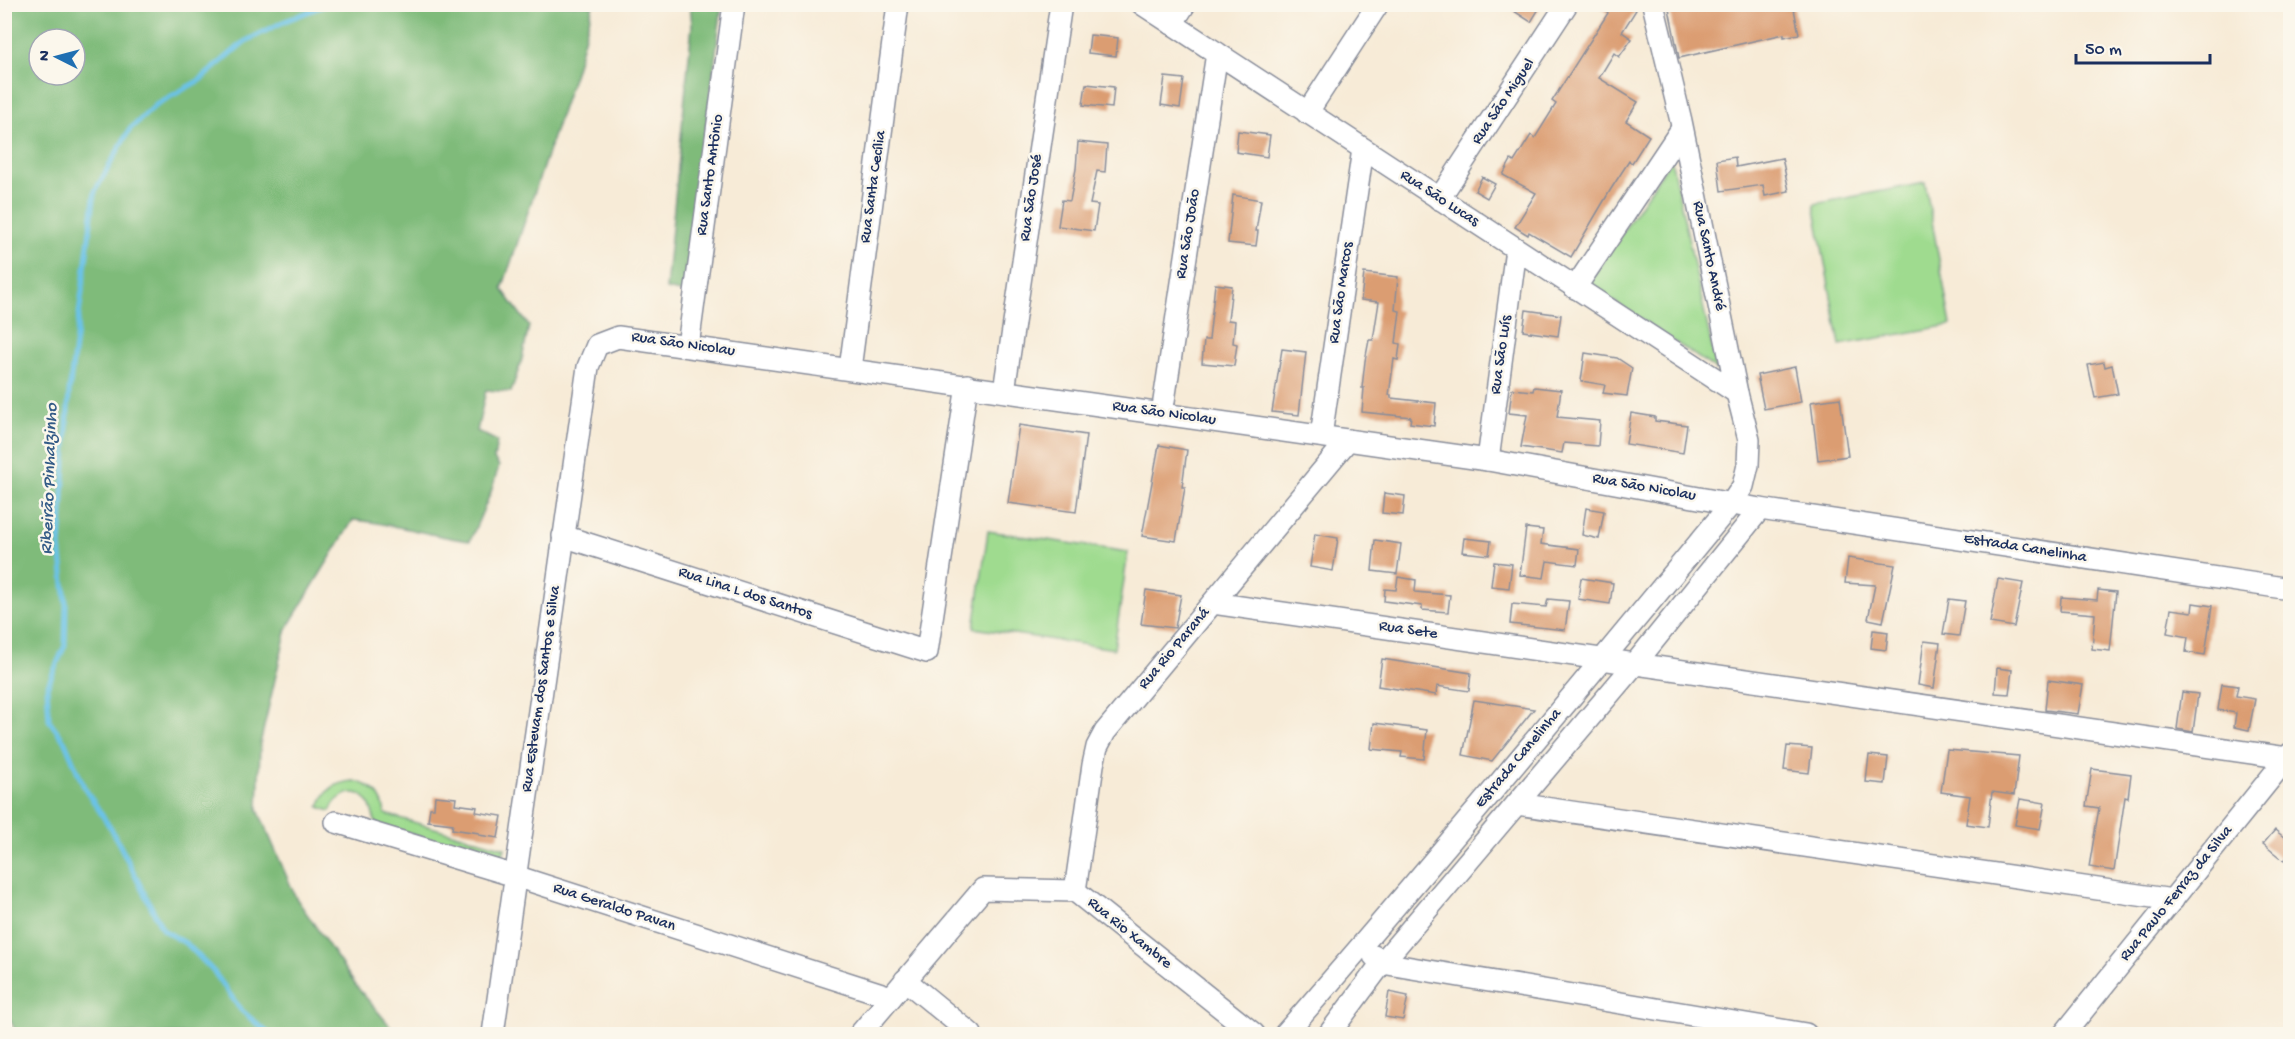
<svg xmlns="http://www.w3.org/2000/svg" width="2295" height="1039" font-family="'Gochi Hand',sans-serif">
  <style>
    .green { fill: #9fdb8f; stroke: #5d8576; stroke-width: 1.5 }
    .forest { fill: #7fbb7a; stroke: #4d756c; stroke-width: 1.5; fill-rule: evenodd }
    .lines { fill: none; stroke-linecap: round; stroke-linejoin: round }
    .stream { stroke: #6ac2e7; stroke-width: 5 }
    .building { fill: #db9d72 }
    .minor-casing { stroke: #898d9a; stroke-width: 24 }
    .minor { stroke: #fff; stroke-width: 21 }
    .labels { text-anchor: middle; dominant-baseline: central; stroke-width: 5; stroke-linejoin: round; paint-order: stroke }
    .street-label { font-size: 16px; fill: #1b2f5e; stroke: #fbf7ec }
    .water-label { font-size: 18px; font-style: italic; fill: #335b87; stroke: #fbf7ec }
  </style>
  <rect width="100%" height="100%" fill="#fbf7ec"/>
  <filter id="ink" filterUnits="userSpaceOnUse"><feTurbulence type="fractalNoise" baseFrequency=".0167" numOctaves="2"/><feDisplacementMap in="SourceGraphic" scale="12" xChannelSelector="R" yChannelSelector="G"/><feConvolveMatrix kernelMatrix="1 2 1 2 8 2 1 2 1" color-interpolation-filters="sRGB"/></filter>
  <filter id="wash" filterUnits="userSpaceOnUse"><feTurbulence type="fractalNoise" baseFrequency=".008" numOctaves="4" result="noise"/><feDisplacementMap in="SourceGraphic" scale="24" xChannelSelector="R" yChannelSelector="G"/><feGaussianBlur stdDeviation="1.35" result="paint"/><feColorMatrix in="noise" values="0 0 0 0 0 0 0 0 0 0 0 0 0 0 0 0 0 1.4 0 .05"/><feComposite in="paint" operator="in"/></filter>
  <g filter="url(#wash)">
    <rect width="100%" height="100%" fill="#f7ebd7"/>
    <g class="green">
      <path d="M 1671,159 L 1717,370 L 1588,284 Z"/>
      <path d="M 1925,183 L 1951,325 L 1840,345 L 1814,204 Z"/>
      <path d="M 988,531 L 1128,552 L 1114,649 L 974,628 Z"/>
      <path d="M 354,781 C 372,785 383,796 385,814 L 505,848 L 501,860 L 377,824 C 372,817 373,809 368,802 C 357,785 336,795 330,811 L 319,807 C 324,790 336,782 354,781 Z"/>
    </g>
    <g class="forest">
      <path d="M 5,4 L 593,5 L 576,69 L 502,289 L 529,326 L 522,359 L 511,392 L 486,390 L 477,431 L 497,441 L 494,459 L 499,466 L 491,492 L 470,541 C 431,536 392,523 353,520 L 287,628 L 260,744 L 258,810 L 296,898 L 357,987 L 397,1034 L 17,1034 L 5,1009 ZM 39,39 L 75,39 L 75,75 L 39,75 Z"/>
      <path d="M 690,5 L 722,5 L 685,293 L 666,289 L 692,25 Z"/>
    </g>
    <g class="lines">
      <path class="stream" d="M 269,1034 L 241,1010 L 214,972 L 187,944 L 163,930 L 113,832 L 84,787 L 65,742 L 49,720 L 47,687 L 65,645 L 66,603 L 60,546 L 69,392 L 95,191 L 130,129 L 157,104 L 200,80 L 244,42 L 285,21 L 328,4"/>
    </g>
    <g id="blocks">
      <g class="building">
        <path d="M 1503,4 L 1542,4 L 1531,22 Z"/>
        <path d="M 1595,4 L 1629,4 L 1636,10 L 1622,32 L 1632,39 L 1619,57 L 1614,53 L 1599,78 L 1638,102 L 1626,121 L 1649,136 L 1632,163 L 1629,161 L 1611,189 L 1571,257 L 1529,232 L 1528,235 L 1515,227 L 1536,193 L 1503,175 L 1511,160 L 1514,162 L 1531,135 L 1535,138 L 1556,104 L 1552,101 L 1608,13 Z"/>
        <path d="M 1668,4 L 1793,4 L 1799,34 L 1784,37 L 1784,34 L 1679,58 Z"/>
        <path d="M 1090,35 L 1118,38 L 1116,56 L 1088,53 Z"/>
        <path d="M 1165,77 L 1184,79 L 1180,108 L 1161,105 Z"/>
        <path d="M 1086,84 L 1114,87 L 1112,108 L 1083,105 Z"/>
        <path d="M 1238,131 L 1270,135 L 1267,157 L 1236,152 Z"/>
        <path d="M 1078,142 L 1107,145 L 1105,172 L 1097,171 L 1090,204 L 1098,205 L 1094,231 L 1058,226 L 1062,200 L 1070,201 L 1076,169 Z"/>
        <path d="M 1735,157 L 1736,167 L 1782,158 L 1789,191 L 1765,196 L 1763,185 L 1721,191 L 1717,160 Z"/>
        <path d="M 1482,177 L 1495,184 L 1487,198 L 1475,191 Z"/>
        <path d="M 1233,195 L 1261,200 L 1256,231 L 1258,231 L 1256,246 L 1228,243 Z"/>
        <path d="M 1364,273 L 1398,277 L 1395,310 L 1400,311 L 1396,343 L 1400,344 L 1398,360 L 1394,359 L 1389,395 L 1391,395 L 1391,398 L 1436,403 L 1434,426 L 1410,423 L 1411,417 L 1362,412 L 1364,388 L 1362,388 L 1365,361 L 1369,340 L 1373,340 L 1379,302 L 1361,300 Z"/>
        <path d="M 1215,284 L 1232,286 L 1228,320 L 1235,321 L 1233,343 L 1237,344 L 1234,366 L 1202,363 L 1204,340 L 1209,340 Z"/>
        <path d="M 1526,310 L 1561,315 L 1558,336 L 1523,331 Z"/>
        <path d="M 1282,349 L 1306,352 L 1299,415 L 1272,412 Z"/>
        <path d="M 1585,353 L 1617,358 L 1632,368 L 1627,396 L 1603,393 L 1605,385 L 1581,381 Z"/>
        <path d="M 2104,362 L 2105,367 L 2112,365 L 2118,394 L 2095,398 L 2088,365 Z"/>
        <path d="M 1795,367 L 1801,402 L 1764,409 L 1757,375 Z"/>
        <path d="M 1534,387 L 1561,390 L 1557,417 L 1600,421 L 1598,446 L 1564,443 L 1562,453 L 1521,447 L 1527,415 L 1509,413 L 1512,389 L 1533,391 Z"/>
        <path d="M 1840,398 L 1848,456 L 1818,460 L 1811,402 Z"/>
        <path d="M 1631,413 L 1655,417 L 1655,421 L 1687,425 L 1683,453 L 1626,444 Z"/>
        <path d="M 1019,425 L 1086,435 L 1076,512 L 1008,503 Z"/>
        <path d="M 1159,445 L 1187,450 L 1182,487 L 1185,487 L 1176,541 L 1142,536 Z"/>
        <path d="M 1384,493 L 1405,496 L 1403,515 L 1382,513 Z"/>
        <path d="M 1586,508 L 1604,511 L 1599,539 L 1582,535 Z"/>
        <path d="M 1526,528 L 1543,530 L 1541,544 L 1579,549 L 1577,565 L 1547,561 L 1544,578 L 1520,575 Z"/>
        <path d="M 1315,534 L 1338,538 L 1333,571 L 1310,567 Z"/>
        <path d="M 1464,538 L 1491,541 L 1489,555 L 1462,552 Z"/>
        <path d="M 1375,540 L 1401,544 L 1397,574 L 1372,571 Z"/>
        <path d="M 1848,558 L 1895,565 L 1883,622 L 1868,619 L 1875,585 L 1845,583 Z"/>
        <path d="M 1494,562 L 1512,564 L 1509,588 L 1491,586 Z"/>
        <path d="M 1398,577 L 1416,580 L 1415,592 L 1450,595 L 1448,612 L 1422,610 L 1422,606 L 1384,601 L 1385,589 L 1396,590 Z"/>
        <path d="M 1581,578 L 1613,583 L 1610,604 L 1578,599 Z"/>
        <path d="M 1998,579 L 2023,583 L 2014,627 L 1990,623 Z"/>
        <path d="M 1146,590 L 1181,595 L 1175,628 L 1141,624 Z"/>
        <path d="M 2098,590 L 2116,592 L 2110,651 L 2092,649 L 2095,614 L 2060,611 L 2061,597 L 2097,600 Z"/>
        <path d="M 1548,599 L 1569,601 L 1565,630 L 1510,624 L 1512,604 L 1546,607 Z"/>
        <path d="M 1949,599 L 1965,601 L 1959,636 L 1943,634 Z"/>
        <path d="M 2193,603 L 2212,606 L 2205,655 L 2186,652 L 2188,637 L 2167,633 L 2171,609 L 2192,612 Z"/>
        <path d="M 1873,630 L 1888,632 L 1886,650 L 1871,648 Z"/>
        <path d="M 1924,641 L 1940,643 L 1934,688 L 1918,685 Z"/>
        <path d="M 1382,659 L 1471,673 L 1469,691 L 1437,686 L 1436,695 L 1378,686 Z"/>
        <path d="M 1997,668 L 2012,670 L 2009,694 L 1995,693 Z"/>
        <path d="M 2048,680 L 2083,685 L 2078,714 L 2045,710 Z"/>
        <path d="M 2222,684 L 2238,686 L 2236,696 L 2255,699 L 2249,730 L 2234,727 L 2236,713 L 2218,710 Z"/>
        <path d="M 2182,692 L 2198,694 L 2193,732 L 2177,729 Z"/>
        <path d="M 1474,700 L 1534,709 L 1492,761 L 1463,755 Z"/>
        <path d="M 1374,723 L 1427,730 L 1424,759 L 1401,757 L 1402,752 L 1371,749 Z"/>
        <path d="M 1787,746 L 1812,748 L 1809,773 L 1784,770 Z"/>
        <path d="M 1947,750 L 2019,756 L 2014,795 L 1992,792 L 1988,827 L 1966,824 L 1970,796 L 1941,792 Z"/>
        <path d="M 1869,755 L 1888,757 L 1885,784 L 1866,782 Z"/>
        <path d="M 2092,769 L 2131,774 L 2128,798 L 2125,797 L 2114,871 L 2089,867 L 2099,808 L 2086,806 Z"/>
        <path d="M 435,796 L 456,798 L 455,804 L 477,807 L 476,812 L 502,816 L 498,838 L 479,835 L 479,833 L 452,829 L 453,824 L 428,821 L 430,808 L 434,808 Z"/>
        <path d="M 2020,799 L 2045,803 L 2040,829 L 2015,825 Z"/>
        <path d="M 2275,830 L 2290,842 L 2290,853 L 2284,861 L 2263,844 Z"/>
        <path d="M 1389,992 L 1408,996 L 1403,1020 L 1385,1017 Z"/>
      </g>
    </g>
  </g>
  <g filter="url(#ink)">
    <use href="#blocks" fill-opacity="0" stroke="#898d9a" stroke-width="1.5"/>
    <g class="lines">
      <g class="minor-casing">
        <g id="minor">
          <path d="M 1142,4 L 1737,393"/>
          <path d="M 1172,24 L 1185,4"/>
          <path d="M 1307,113 L 1378,4"/>
          <path d="M 1439,199 L 1567,4"/>
          <path d="M 1575,288 L 1681,130"/>
          <path d="M 688,346 L 734,4"/>
          <path d="M 850,369 L 898,4"/>
          <path d="M 1004,391 L 1061,4"/>
          <path d="M 1162,414 L 1217,53"/>
          <path d="M 1321,436 L 1363,149"/>
          <path d="M 1488,460 L 1516,249"/>
          <path d="M 563,536 L 927,652 L 967,385"/>
          <path d="M 1213,603 L 2287,758"/>
          <path d="M 1517,804 L 2173,900"/>
          <path d="M 336,822 L 515,876 L 891,997"/>
          <path d="M 1075,891 L 1093,765 L 1097,747 L 1105,732 L 1348,440"/>
          <path d="M 1374,956 L 1382,963 L 1806,1034"/>
          <path d="M 905,980 L 971,1034"/>
          <path d="M 493,1034 L 588,367 L 597,345 L 618,337 L 1488,460 L 1760,509 L 2290,589"/>
          <path d="M 860,1034 L 983,889 L 1075,891 L 1254,1034"/>
          <path d="M 1285,1034 C 1437,860 1584,682 1731,504 L 1743,486 L 1748,465 L 1749,440 L 1737,393 L 1681,121 L 1653,4"/>
          <path d="M 1329,1034 L 1382,963 L 1634,665 L 1760,509"/>
          <path d="M 2064,1034 L 2290,754"/>
        </g>
      </g>
      <use href="#minor" class="minor"/>
    </g>
  </g>
  <g class="labels">
    <g class="street-label">
      <text transform="translate(1504 102) rotate(-56)">Rua São Miguel</text>
      <text transform="translate(711 175) rotate(-82)">Rua Santo Antônio</text>
      <text transform="translate(874 187) rotate(-82)">Rua Santa Cecília</text>
      <text transform="translate(1032 198) rotate(-82)">Rua São José</text>
      <text transform="translate(1439 199) rotate(33)">Rua São Lucas</text>
      <text transform="translate(1189 234) rotate(-81)">Rua São João</text>
      <text transform="translate(1708 256) rotate(78)">Rua Santo André</text>
      <text transform="translate(1342 293) rotate(-82)">Rua São Marcos</text>
      <text transform="translate(683 345) rotate(8)">Rua São Nicolau</text>
      <text transform="translate(1502 355) rotate(-82)">Rua São Luís</text>
      <text transform="translate(1164 414) rotate(8)">Rua São Nicolau</text>
      <text transform="translate(1644 488) rotate(10)">Rua São Nicolau</text>
      <text transform="translate(2025 549) rotate(9)">Estrada Canelinha</text>
      <text transform="translate(745 594) rotate(18)">Rua Lina L dos Santos</text>
      <text transform="translate(1408 631) rotate(8)">Rua Sete</text>
      <text transform="translate(1175 649) rotate(-50)">Rua Rio Paraná</text>
      <text transform="translate(542 689) rotate(-82)">Rua Estevam dos Santos e Silva</text>
      <text transform="translate(1519 759) rotate(-50)">Estrada Canelinha</text>
      <text transform="translate(2177 894) rotate(-51)">Rua Paulo Ferraz da Silva</text>
      <text transform="translate(614 908) rotate(18)">Rua Geraldo Pavan</text>
      <text transform="translate(1129 934) rotate(39)">Rua Rio Xambre</text>
    </g>
    <g class="water-label">
      <text transform="translate(50 479) rotate(-88)">Ribeirão Pinhalzinho</text>
    </g>
  </g>
  <rect width="2295" height="1039" fill="none" stroke="#fbf7ec" stroke-width="24"/>
  <g transform="translate(57 57) rotate(276)"><circle r="28" fill="#fbf7ec" stroke="#a1a7b3" stroke-width="1.5"/>
  <path d="M0-4.5L10 22L0 15L-10 22Z" fill="#1f6fb2"/>
  <text y="-9" font-size="16" font-weight="bold" text-anchor="middle" fill="#1b2f5e">N</text>
  </g>
  <path d="M2076 54v9h134v-9" fill="none" stroke="#1b2f5e" stroke-width="3"/>
  <text x="2085" y="54" font-size="18" fill="#1b2f5e" stroke="#fbf7ec" stroke-width="4.5" paint-order="stroke">50 m</text>
</svg>
